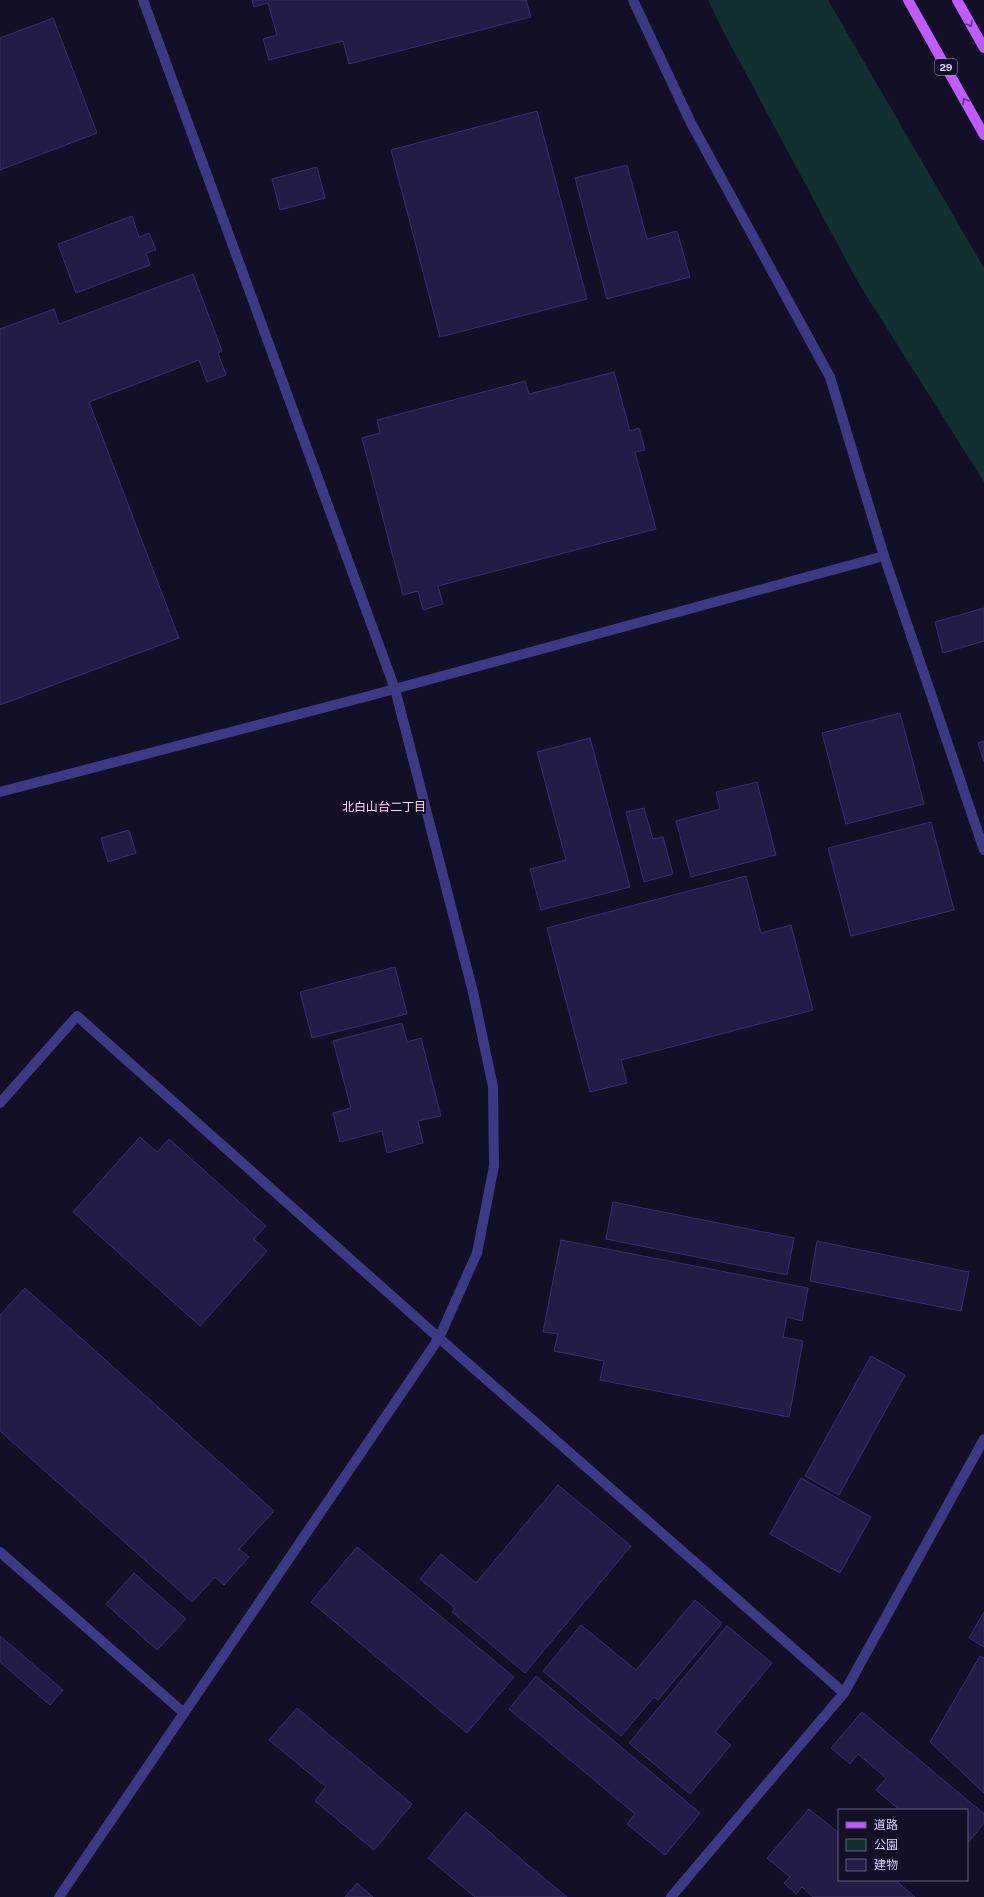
<svg xmlns="http://www.w3.org/2000/svg" width="984" height="1897" font-family="'Public Sans','Noto Sans JP',sans-serif">
  <style>
    .green { fill: #12302f }
    .building { fill: #241b47; stroke: #3b2d73 }
    .lines { fill: none; stroke-linecap: round; stroke-linejoin: round }
    .street { stroke: #3d3a85; stroke-width: 10 }
    .primary { stroke: #c25bff; stroke-width: 10 }
    .oneway { stroke: #623188 }
    .labels { text-anchor: middle; dominant-baseline: central; stroke-width: 4; stroke-linejoin: round; paint-order: stroke }
    .shield { fill: #130f26; stroke: #9e99be; stroke-width: 1 }
    .shield-label { font-size: 10px; font-weight: bold; fill: #d9d4ff }
    .neighbourhood-label { font-size: 12px; fill: #ffd6f0; stroke: #130f26 }
  </style>
  <rect width="100%" height="100%" fill="#130f26"/>
  <path class="green" d="M 708,0 L 828,0 L 984,268 L 984,482 L 859,284 L 722,29 Z"/>
  <g class="building">
    <path d="M 252,0 L 526,0 L 531,17 L 349,64 L 343,41 L 269,60 L 263,39 L 277,35 L 268,3 L 254,7 Z"/>
    <path d="M 53,18 L 97,133 L 0,170 L 0,38 Z"/>
    <path d="M 537,111 L 587,299 L 440,337 L 391,150 Z"/>
    <path d="M 627,165 L 647,239 L 677,231 L 690,277 L 607,299 L 575,178 Z"/>
    <path d="M 317,167 L 325,198 L 280,210 L 272,179 Z"/>
    <path d="M 132,216 L 139,237 L 149,233 L 156,250 L 146,253 L 150,265 L 76,293 L 58,244 Z"/>
    <path d="M 193,274 L 222,351 L 218,353 L 226,375 L 207,382 L 199,360 L 89,402 L 179,638 L 0,705 L 0,329 L 54,309 L 59,324 Z"/>
    <path d="M 614,372 L 630,431 L 639,428 L 645,450 L 635,452 L 656,529 L 438,586 L 443,604 L 423,610 L 418,591 L 403,595 L 362,438 L 380,433 L 377,420 L 525,381 L 529,394 Z"/>
    <path d="M 984,608 L 984,641 L 943,653 L 935,622 Z"/>
    <path d="M 900,713 L 924,804 L 846,824 L 822,733 Z"/>
    <path d="M 590,738 L 630,887 L 541,910 L 530,869 L 566,860 L 537,752 Z"/>
    <path d="M 984,741 L 984,762 L 978,743 Z"/>
    <path d="M 757,782 L 776,855 L 691,877 L 676,821 L 720,809 L 716,792 Z"/>
    <path d="M 644,808 L 653,839 L 663,837 L 673,874 L 644,882 L 626,812 Z"/>
    <path d="M 931,822 L 954,910 L 851,936 L 828,848 Z"/>
    <path d="M 129,830 L 136,853 L 108,862 L 101,838 Z"/>
    <path d="M 746,876 L 761,933 L 791,925 L 813,1010 L 621,1060 L 627,1083 L 590,1092 L 547,928 Z"/>
    <path d="M 395,967 L 407,1014 L 312,1038 L 300,992 Z"/>
    <path d="M 402,1023 L 407,1042 L 421,1038 L 441,1116 L 418,1121 L 423,1143 L 387,1153 L 382,1131 L 340,1142 L 333,1113 L 351,1108 L 333,1041 Z"/>
    <path d="M 140,1137 L 157,1152 L 169,1139 L 266,1226 L 254,1239 L 267,1251 L 200,1326 L 73,1212 Z"/>
    <path d="M 613,1202 L 794,1238 L 787,1275 L 606,1239 Z"/>
    <path d="M 561,1240 L 808,1288 L 802,1321 L 787,1317 L 783,1337 L 803,1341 L 789,1417 L 600,1380 L 604,1361 L 554,1351 L 558,1334 L 543,1332 Z"/>
    <path d="M 817,1241 L 969,1272 L 961,1311 L 810,1281 Z"/>
    <path d="M 25,1288 L 274,1511 L 239,1549 L 249,1557 L 224,1585 L 215,1577 L 192,1602 L 0,1431 L 0,1315 Z"/>
    <path d="M 871,1356 L 905,1375 L 839,1495 L 805,1476 Z"/>
    <path d="M 801,1478 L 871,1517 L 840,1573 L 770,1534 Z"/>
    <path d="M 558,1485 L 631,1546 L 525,1673 L 452,1612 L 455,1608 L 420,1579 L 441,1554 L 476,1583 Z"/>
    <path d="M 357,1547 L 514,1677 L 467,1733 L 311,1602 Z"/>
    <path d="M 134,1573 L 186,1619 L 157,1650 L 106,1604 Z"/>
    <path d="M 695,1600 L 722,1623 L 658,1700 L 654,1697 L 621,1736 L 543,1671 L 581,1625 L 636,1670 Z"/>
    <path d="M 984,1612 L 984,1647 L 969,1638 Z"/>
    <path d="M 727,1626 L 772,1663 L 715,1732 L 731,1745 L 690,1794 L 629,1743 Z"/>
    <path d="M 0,1636 L 63,1690 L 50,1705 L 0,1662 Z"/>
    <path d="M 980,1656 L 984,1658 L 984,1793 L 930,1742 Z"/>
    <path d="M 536,1676 L 700,1813 L 665,1855 L 627,1824 L 635,1814 L 509,1709 Z"/>
    <path d="M 297,1708 L 412,1804 L 374,1850 L 315,1801 L 326,1787 L 269,1740 Z"/>
    <path d="M 862,1712 L 984,1814 L 984,1823 L 967,1844 L 967,1810 L 900,1810 L 876,1790 L 886,1778 L 858,1754 L 850,1764 L 831,1748 Z"/>
    <path d="M 809,1809 L 839,1833 L 839,1880 L 895,1880 L 915,1897 L 813,1897 L 802,1887 L 796,1894 L 784,1883 L 790,1877 L 767,1858 Z"/>
    <path d="M 466,1812 L 528,1865 L 567,1897 L 475,1897 L 428,1858 Z"/>
    <path d="M 357,1883 L 373,1897 L 345,1897 Z"/>
  </g>
  <g class="lines">
    <g class="street">
      <path d="M 633,0 L 691,123 L 830,377 L 884,556 L 984,850"/>
      <path d="M 0,792 L 365,697 L 884,556"/>
      <path d="M 0,1103 L 77,1016 L 439,1338 L 844,1693"/>
      <path d="M 0,1552 L 184,1713"/>
      <path d="M 59,1897 L 439,1338 L 477,1253 L 494,1166 L 493,1087 L 473,992 L 395,689 L 143,0"/>
      <path d="M 671,1897 L 844,1693 L 984,1439"/>
    </g>
    <g class="primary">
      <path d="M 908,0 L 984,135"/>
      <path d="M 957,0 L 984,48"/>
    </g>
  </g>
  <defs><path id="oneway-chevron" d="M-2-3.5L2.5 0L-2 3.5" fill="none" stroke-width="1.6" stroke-linecap="round" stroke-linejoin="round"/></defs>
  <g class="oneway">
    <use href="#oneway-chevron" transform="translate(970 24) rotate(60)"/>
    <use href="#oneway-chevron" transform="translate(965 101) rotate(-120)"/>
  </g>
  <g class="labels">
    <rect class="shield" x="935" y="59" width="22" height="16" rx="3"/>
    <g class="shield-label">
      <text x="946" y="67">29</text>
    </g>
    <g class="neighbourhood-label">
      <text x="384" y="807">北白山台二丁目</text>
    </g>
  </g>
  <rect x="838" y="1809" width="130" height="72" fill="#130f26" stroke="#625e7d"/>
  <rect x="846" y="1822" width="20" height="6" fill="#c25bff" stroke="#625e7d"/>
  <text x="874" y="1829" font-size="12" fill="#d9d4ff">道路</text>
  <rect x="846" y="1839" width="20" height="12" fill="#12302f" stroke="#625e7d"/>
  <text x="874" y="1849" font-size="12" fill="#d9d4ff">公園</text>
  <rect x="846" y="1859" width="20" height="12" fill="#241b47" stroke="#625e7d"/>
  <text x="874" y="1869" font-size="12" fill="#d9d4ff">建物</text>
</svg>
